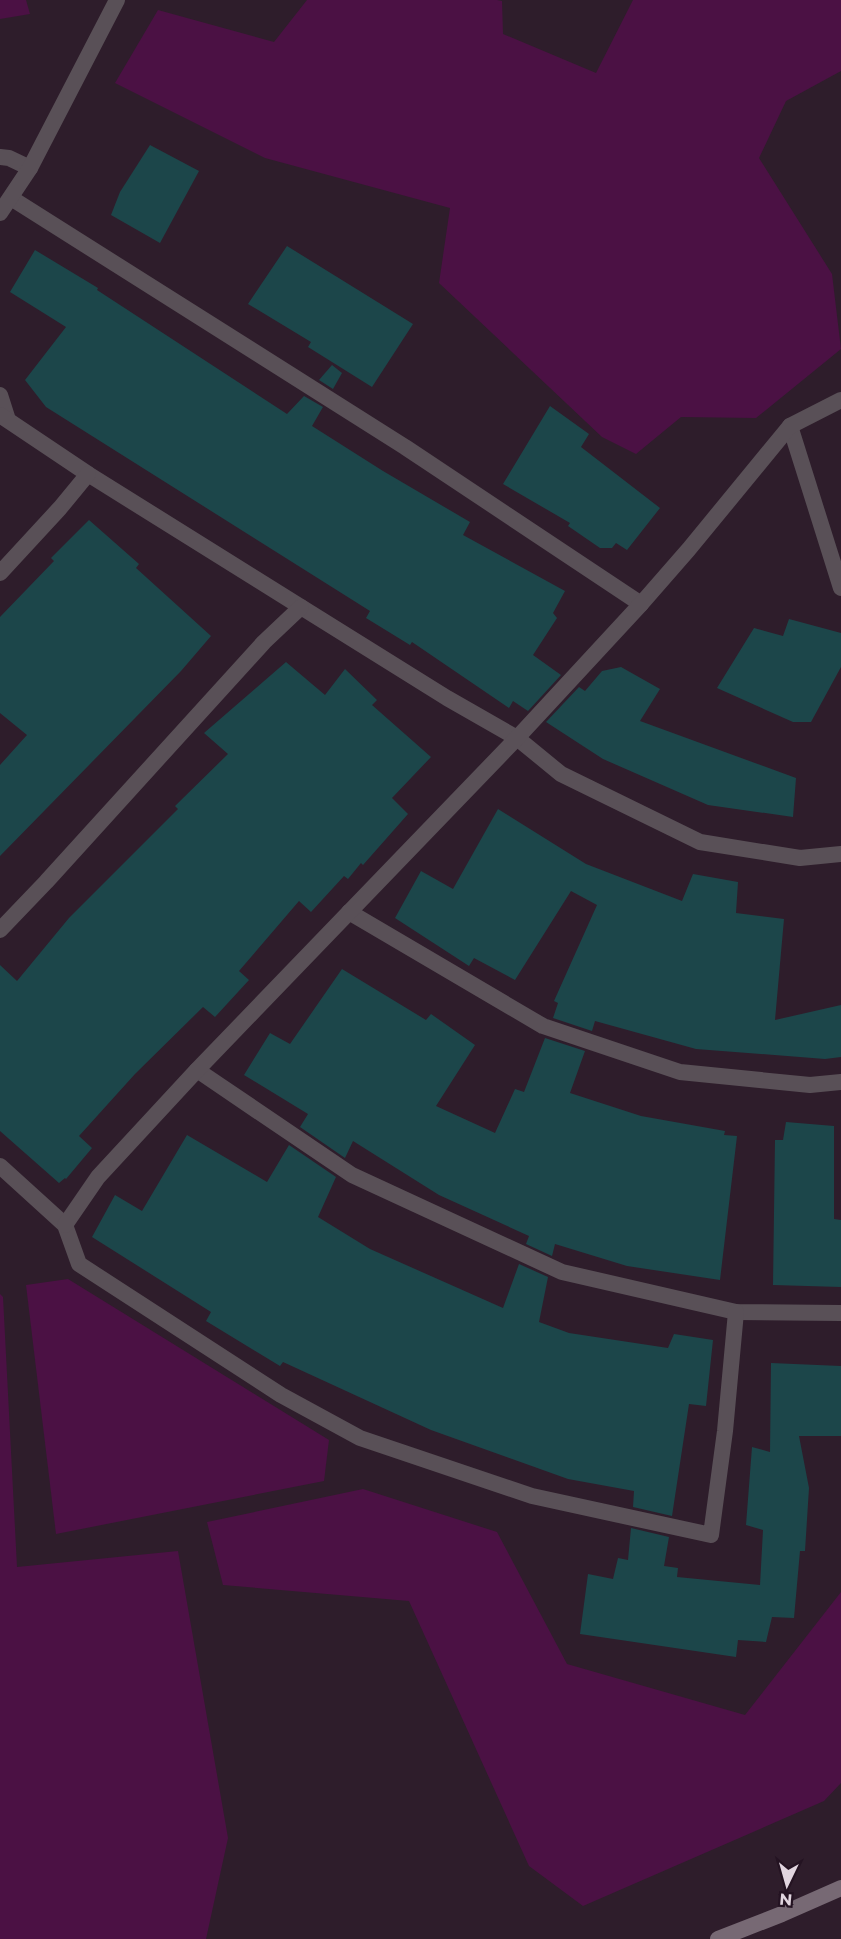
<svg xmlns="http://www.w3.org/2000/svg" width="841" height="1939" font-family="Montserrat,sans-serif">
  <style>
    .green { fill: #4b1144 }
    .building { fill: #1c464a }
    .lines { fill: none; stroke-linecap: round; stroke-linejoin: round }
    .minor { stroke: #595057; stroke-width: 16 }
    .secondary { stroke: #776974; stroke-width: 16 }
  </style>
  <rect width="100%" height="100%" fill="#2e1d2b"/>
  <g class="green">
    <path d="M 0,0 L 26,0 L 30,14 L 0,19 Z"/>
    <path d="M 307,0 L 497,0 L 502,1 L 503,34 L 596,73 L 633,0 L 841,0 L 841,71 L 786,101 L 759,158 L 832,274 L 841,349 L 756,418 L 681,417 L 636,454 L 602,437 L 439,283 L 450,208 L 265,158 L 115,83 L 158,10 L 274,42 Z"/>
    <path d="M 68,1279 L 329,1440 L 324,1481 L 56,1534 L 26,1285 Z"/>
    <path d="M 0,1294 L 3,1297 L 17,1567 L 178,1551 L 228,1838 L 206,1939 L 0,1939 Z"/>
    <path d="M 363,1489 L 497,1532 L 567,1664 L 745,1715 L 841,1592 L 841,1783 L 824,1801 L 583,1906 L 529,1866 L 409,1601 L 223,1585 L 207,1522 Z"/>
  </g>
  <g class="building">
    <path d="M 150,145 L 199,171 L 160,243 L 111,215 L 120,192 Z"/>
    <path d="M 287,246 L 413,324 L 372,387 L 308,347 L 311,342 L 248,304 Z"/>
    <path d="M 35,250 L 98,288 L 97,290 L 287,414 L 304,396 L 323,407 L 312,426 L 383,471 L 470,522 L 463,535 L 565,591 L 553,613 L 557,618 L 533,655 L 561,675 L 528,711 L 513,701 L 509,708 L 412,642 L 410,645 L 366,618 L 370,611 L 46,407 L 25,380 L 66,327 L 10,292 Z"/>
    <path d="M 332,365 L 342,373 L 333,389 L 319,380 Z"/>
    <path d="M 550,406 L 589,434 L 581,447 L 660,508 L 627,550 L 616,543 L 612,548 L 600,548 L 568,526 L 570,523 L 503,484 Z"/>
    <path d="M 89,520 L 139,564 L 136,568 L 211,636 L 181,671 L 0,856 L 0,765 L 27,735 L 0,713 L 0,617 L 54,561 L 51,558 Z"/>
    <path d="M 789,619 L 841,633 L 841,667 L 811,722 L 793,722 L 717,688 L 754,628 L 783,636 Z"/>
    <path d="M 286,662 L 325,695 L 345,669 L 377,700 L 372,705 L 431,757 L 392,798 L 408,814 L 363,865 L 361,863 L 348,879 L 344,876 L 311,912 L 299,901 L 239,971 L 249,980 L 215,1017 L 203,1007 L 135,1074 L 79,1136 L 92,1148 L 66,1179 L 65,1178 L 59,1183 L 0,1131 L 0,965 L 17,981 L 69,918 L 178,809 L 175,806 L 228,754 L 204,733 Z"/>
    <path d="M 621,667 L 660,689 L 640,721 L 796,778 L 793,817 L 708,805 L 603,759 L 546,722 L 579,687 L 585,691 L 602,671 Z"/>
    <path d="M 498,809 L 586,864 L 682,901 L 693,874 L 738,882 L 736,913 L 784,919 L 775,1020 L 841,1005 L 841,1057 L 825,1059 L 696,1049 L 595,1021 L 592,1031 L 553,1018 L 558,1003 L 554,1001 L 597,905 L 571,891 L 515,980 L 474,958 L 469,966 L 395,918 L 421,871 L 453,889 Z"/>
    <path d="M 342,969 L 426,1020 L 431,1014 L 475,1045 L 436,1106 L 495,1133 L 515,1089 L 524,1092 L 545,1038 L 585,1051 L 570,1093 L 641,1116 L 725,1131 L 724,1135 L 737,1136 L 720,1280 L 627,1266 L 555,1244 L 552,1256 L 526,1244 L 529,1236 L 439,1195 L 353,1141 L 345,1158 L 300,1127 L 308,1114 L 244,1075 L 270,1033 L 290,1044 Z"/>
    <path d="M 786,1122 L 834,1126 L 834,1219 L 841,1220 L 841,1287 L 773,1285 L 775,1140 L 783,1140 Z"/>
    <path d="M 187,1135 L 267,1182 L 289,1145 L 336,1177 L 318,1217 L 370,1249 L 503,1308 L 519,1264 L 548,1277 L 539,1322 L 569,1333 L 668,1348 L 674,1334 L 713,1340 L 706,1406 L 689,1404 L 672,1516 L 633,1507 L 634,1491 L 568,1479 L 431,1430 L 283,1362 L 280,1366 L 206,1321 L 211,1312 L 92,1237 L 115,1195 L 142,1211 Z"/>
    <path d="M 771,1363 L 841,1366 L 841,1436 L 799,1436 L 809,1488 L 805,1551 L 800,1551 L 794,1618 L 772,1617 L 766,1642 L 738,1640 L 736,1657 L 580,1634 L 588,1574 L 613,1579 L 618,1558 L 628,1560 L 631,1528 L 669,1537 L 664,1566 L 678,1568 L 677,1577 L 760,1585 L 763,1530 L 746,1525 L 752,1447 L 770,1452 Z"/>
  </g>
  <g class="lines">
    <g class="minor">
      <path d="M 0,157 L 9,158 L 30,168"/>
      <path d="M 11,198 L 405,447 L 641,604"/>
      <path d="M 0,213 L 30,168 L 117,0"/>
      <path d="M 0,395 L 8,420"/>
      <path d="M 0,415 L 88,474 L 301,607 L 447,698 L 517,738 L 561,774 L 700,842 L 800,858 L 841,854"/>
      <path d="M 790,426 L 841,588"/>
      <path d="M 0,573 L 60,508 L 88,474"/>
      <path d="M 349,912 L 543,1026 L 680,1072 L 810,1085 L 841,1082"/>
      <path d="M 0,930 L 46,882 L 264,642 L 301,607"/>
      <path d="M 197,1070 L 352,1175 L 562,1272 L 736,1312 L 841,1313"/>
      <path d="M 0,1166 L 65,1225 L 79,1264 L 281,1395 L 360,1438 L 532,1496 L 711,1535 L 725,1431 L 736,1312"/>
      <path d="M 65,1225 L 98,1177 L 197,1070 L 517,738 L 641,604 L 689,549 L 790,426 L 841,400"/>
    </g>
    <path class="secondary" d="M 718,1939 L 782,1914 L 841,1888"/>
  </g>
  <g transform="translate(787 1885) rotate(185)" stroke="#241322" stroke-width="4.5" paint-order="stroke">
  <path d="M0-4.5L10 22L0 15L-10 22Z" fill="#e1d5df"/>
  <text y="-9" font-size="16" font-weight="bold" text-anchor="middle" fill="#e1d5df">N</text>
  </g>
</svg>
